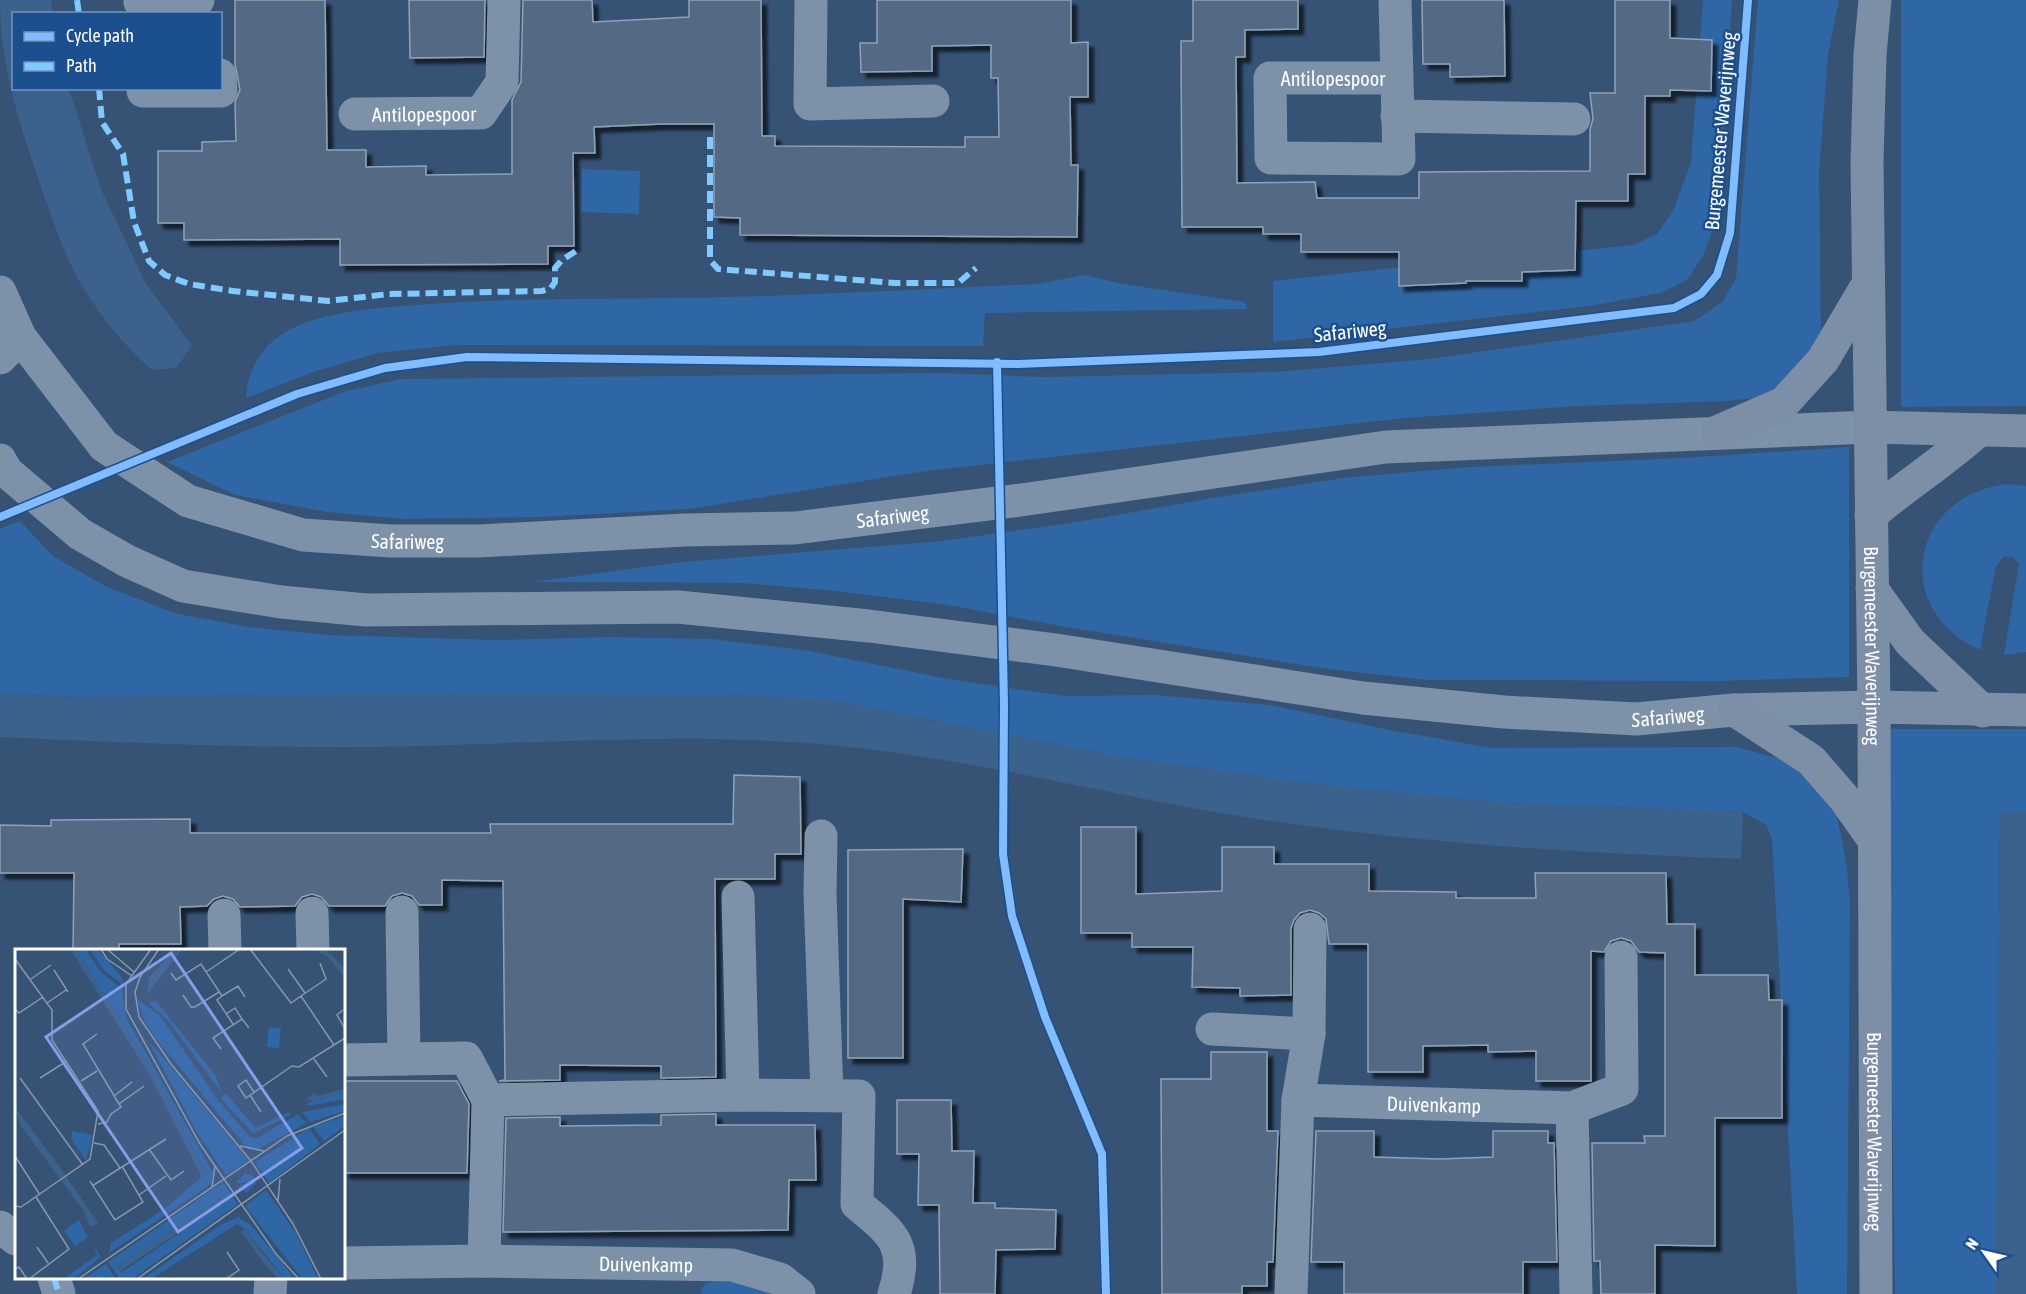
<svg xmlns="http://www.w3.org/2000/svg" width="2026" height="1294" font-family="'Asap Condensed',sans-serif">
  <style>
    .green { fill: #2f66a5 }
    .water { fill: #3b618d }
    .building { fill: #526984; stroke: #92a2b6; stroke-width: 1.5; filter: url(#shadow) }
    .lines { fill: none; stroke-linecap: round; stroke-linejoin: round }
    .minor { stroke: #7d92a8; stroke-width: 33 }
    .major { stroke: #7d8ea7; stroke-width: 33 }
    .quiet { stroke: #80caff; stroke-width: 6; stroke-dasharray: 12 6; stroke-linecap: butt }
    .cycleway-casing { stroke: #1b4f8f; stroke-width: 11 }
    .cycleway { stroke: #80bcff; stroke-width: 8 }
    .labels { text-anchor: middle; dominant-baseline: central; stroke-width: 5; stroke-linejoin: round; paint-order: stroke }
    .street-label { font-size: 20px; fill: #fff; stroke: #1b4f8f }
    .inset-road { fill: none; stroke: #8697ac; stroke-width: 1.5 }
    .view { fill: #839eea; fill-opacity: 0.15; stroke: #839eea; stroke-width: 3 }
    .inset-edge { fill: none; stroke: #fff; stroke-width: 3 }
  </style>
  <defs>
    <filter id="shadow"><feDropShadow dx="5.5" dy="5.5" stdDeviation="1.5" flood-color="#0009"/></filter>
  </defs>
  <rect width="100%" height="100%" fill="#365274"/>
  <g class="green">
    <path d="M 1703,0 L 1732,0 L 1719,214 L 1703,256 L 1687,280 L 1661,293 L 1589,306 L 1273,342 L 1273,281 L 1393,268 L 1489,265 L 1565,252 L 1633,245 L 1657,234 L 1673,211 L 1691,162 Z"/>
    <path d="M 1758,0 L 1839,0 L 1828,54 L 1819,174 L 1821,331 L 1809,358 L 1794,376 L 1762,397 L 1728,401 L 1580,406 L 1405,418 L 926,471 L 689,509 L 543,517 L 402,519 L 327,512 L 235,495 L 167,462 L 346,391 L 401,379 L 940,373 L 1045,377 L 1274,372 L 1429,359 L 1694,321 L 1722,302 L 1736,279 Z"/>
    <path d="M 1901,0 L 2026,0 L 2026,406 L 1901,407 Z"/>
    <path d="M 582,169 L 640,171 L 639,214 L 581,212 Z"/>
    <path d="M 1084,275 L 1123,284 L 1245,302 L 1247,309 L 985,313 L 983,346 L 456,345 L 378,353 L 313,372 L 246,398 C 248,362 268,337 302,324 C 342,309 388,307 431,304 C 509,298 588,299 666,298 C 790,297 914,289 1037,284 Z"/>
    <path d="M 1849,447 L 1849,677 L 1716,681 L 1427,680 L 1328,669 L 1066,627 L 942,604 L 835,591 L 743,583 L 531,582 L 682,562 L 942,541 L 1077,522 L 1212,498 L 1343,478 L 1468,467 L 1681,458 Z"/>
    <path d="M 2006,484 L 2026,486 L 2026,652 L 2004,655 L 2019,564 L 2013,557 L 2004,556 L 1996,566 L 1980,650 C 1891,610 1909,497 2006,484 Z"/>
    <path d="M 20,521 L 53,556 L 105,586 L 174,613 L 248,627 L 329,635 L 496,640 L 612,637 L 712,639 L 810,651 L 943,678 L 1064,696 L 1156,695 L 1270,705 L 1390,730 L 1492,748 L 1736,747 L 1778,758 L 1811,779 L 1837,817 L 1846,860 L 1850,901 L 1847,1294 L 1797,1294 L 1772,839 L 1766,825 L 1743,812 L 1502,803 L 1323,785 L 1120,757 L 825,699 L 73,697 L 0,694 L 0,529 Z"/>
    <path d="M 1887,729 L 2026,729 L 2026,812 L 2000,813 L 1996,1294 L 1895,1294 Z"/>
    <path d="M 724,1281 L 748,1284 L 773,1294 L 702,1294 L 701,1289 L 706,1283 Z"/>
  </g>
  <g class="water">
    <path d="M 0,0 L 51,0 L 53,13 L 14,14 L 14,88 L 69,89 L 101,189 L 145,282 L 192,346 L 176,368 L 152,370 C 122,344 95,310 76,275 C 61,246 50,213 39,181 C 19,123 0,63 0,0 Z"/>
    <path d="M 432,693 L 734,695 L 825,699 L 1120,757 L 1323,785 L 1502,803 L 1743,812 L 1741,859 C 1577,853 1413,843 1251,818 C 1098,794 947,751 791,742 C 654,733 516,745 378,747 C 252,748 126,743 0,737 L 0,694 L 73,697 Z"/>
    <path d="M 2026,812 L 2026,1294 L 1996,1294 L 2000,813 Z"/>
  </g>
  <g class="building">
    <path d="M 235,0 L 325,0 L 327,150 L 366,150 L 366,167 L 426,166 L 426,175 L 512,174 L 512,100 L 521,82 L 523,0 L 592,0 L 593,22 L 689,17 L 689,0 L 761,0 L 762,136 L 775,136 L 775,146 L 965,147 L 965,137 L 999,137 L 998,78 L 991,78 L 991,45 L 932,46 L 932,71 L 861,72 L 860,43 L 877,43 L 877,0 L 1071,0 L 1071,43 L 1088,42 L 1088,97 L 1070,97 L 1071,165 L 1078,165 L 1077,237 L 740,235 L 740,218 L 714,217 L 714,124 L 661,124 L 594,127 L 595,153 L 573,153 L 574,246 L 548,246 L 548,264 L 340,265 L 340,239 L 184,240 L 184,223 L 158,223 L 158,151 L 202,151 L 202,142 L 236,141 L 235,102 L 240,90 L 235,64 Z"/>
    <path d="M 409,0 L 485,0 L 484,57 L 410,58 Z"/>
    <path d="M 1193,0 L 1298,0 L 1298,29 L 1245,30 L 1245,57 L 1236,57 L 1237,183 L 1315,182 L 1317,198 L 1419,198 L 1419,172 L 1590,171 L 1590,129 L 1593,119 L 1590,93 L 1615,93 L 1615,0 L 1670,0 L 1670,38 L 1712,40 L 1711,91 L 1670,90 L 1670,96 L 1645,96 L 1645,174 L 1628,174 L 1628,201 L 1576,201 L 1575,270 L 1522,272 L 1522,281 L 1466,281 L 1466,283 L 1399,286 L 1399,252 L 1301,252 L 1301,234 L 1263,234 L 1263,227 L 1182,227 L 1181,41 L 1193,41 Z"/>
    <path d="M 1422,0 L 1504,0 L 1505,76 L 1450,77 L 1450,64 L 1423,64 Z"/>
    <path d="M 734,775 L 800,777 L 801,854 L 775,854 L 775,879 L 715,879 L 716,1077 L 661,1078 L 661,1066 L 560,1065 L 560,1080 L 499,1081 L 505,1080 L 503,881 L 442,880 L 442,905 L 419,905 L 412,896 L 402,893 L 392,896 L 385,906 L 329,906 L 321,897 L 312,894 L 302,897 L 295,906 L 240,907 L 233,899 L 223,896 L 214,899 L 207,906 L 180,907 L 181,944 L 119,944 L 119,951 L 73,951 L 74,873 L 0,873 L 0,825 L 51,826 L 51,820 L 190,819 L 190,833 L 491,833 L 490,824 L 733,824 Z"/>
    <path d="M 1081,827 L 1136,827 L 1136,894 L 1222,891 L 1222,847 L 1274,847 L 1274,864 L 1369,864 L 1369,891 L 1456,892 L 1456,898 L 1536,898 L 1535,873 L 1666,873 L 1667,924 L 1695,924 L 1695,975 L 1768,975 L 1769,1000 L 1782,1000 L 1782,1118 L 1715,1118 L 1715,1246 L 1655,1245 L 1655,1294 L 1601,1294 L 1600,1261 L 1594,1261 L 1592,1143 L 1645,1143 L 1644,1136 L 1665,1136 L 1665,953 L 1639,952 L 1631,941 L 1621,938 L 1611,941 L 1604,952 L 1591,951 L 1591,1081 L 1536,1081 L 1536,1051 L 1488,1052 L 1488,1045 L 1423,1046 L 1423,1072 L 1368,1072 L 1368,944 L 1329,944 L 1326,919 L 1319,913 L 1310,910 L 1300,913 L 1294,920 L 1291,928 L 1291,995 L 1240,996 L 1240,988 L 1192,987 L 1193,947 L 1132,947 L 1132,933 L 1081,933 Z"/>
    <path d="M 963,849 L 961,902 L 903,899 L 903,1058 L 848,1058 L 848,850 Z"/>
    <path d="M 1211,1052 L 1267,1052 L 1267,1131 L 1278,1131 L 1273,1262 L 1267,1262 L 1267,1286 L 1242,1286 L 1242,1294 L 1162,1294 L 1161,1079 L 1211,1079 Z"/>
    <path d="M 345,1081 L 457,1081 L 469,1104 L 467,1173 L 344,1173 Z"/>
    <path d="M 897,1100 L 951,1100 L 952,1151 L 974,1151 L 973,1203 L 995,1203 L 995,1208 L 1056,1210 L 1055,1249 L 996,1250 L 995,1294 L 940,1294 L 939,1205 L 918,1205 L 919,1154 L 897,1154 Z"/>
    <path d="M 716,1114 L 716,1125 L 815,1125 L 816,1180 L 789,1180 L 788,1230 L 503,1232 L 506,1118 L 560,1117 L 560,1126 L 661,1125 L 661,1115 Z"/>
    <path d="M 1316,1131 L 1374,1131 L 1374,1157 L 1440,1159 L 1493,1157 L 1493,1131 L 1548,1131 L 1548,1143 L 1554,1143 L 1557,1262 L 1523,1262 L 1523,1294 L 1344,1294 L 1344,1262 L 1311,1262 Z"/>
  </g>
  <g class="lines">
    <g class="minor">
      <path d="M 811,0 L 810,104 L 933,101"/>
      <path id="s1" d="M 1395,0 L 1399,159 L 1271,158 L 1270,78 L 1396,78"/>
      <path d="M 140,2 L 198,0"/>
      <path d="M 143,91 L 221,91 L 220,75"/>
      <path id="s2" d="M 355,114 L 481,113 L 502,82 L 504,0"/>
      <path d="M 1397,116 L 1574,119"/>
      <path id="s3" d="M 0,292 L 20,337 L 104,446 L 188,501 L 303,535 L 391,541 L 479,541 L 685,530 L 795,528 L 1021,500 L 1386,447 L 1870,427"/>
      <path d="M 0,358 L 20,337"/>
      <path id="s4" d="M 0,460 L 7,472 L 80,534 L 127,561 L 183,586 L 281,602 L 366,610 L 678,607 L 869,626 L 1056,650 L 1363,698 L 1504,712 L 1636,719 L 1734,710 L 1874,707"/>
      <path d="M 821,836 L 820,894 L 827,1095"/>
      <path d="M 738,897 L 743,1095"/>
      <path d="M 402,912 L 404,1059"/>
      <path d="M 312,913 L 313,950"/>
      <path d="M 224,915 L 225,950"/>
      <path d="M 1212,1029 L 1309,1034"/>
      <path d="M 344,1060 L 466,1058 L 488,1100 L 484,1261"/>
      <path d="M 488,1100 L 743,1095 L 859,1096 L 857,1204 C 892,1233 910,1245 894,1294"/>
      <path id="s5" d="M 1298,1100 L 1572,1108 L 1622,1089 L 1621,957"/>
      <path d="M 1572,1108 L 1576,1294"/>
      <path d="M 0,1227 L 16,1239"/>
      <path id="s6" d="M 344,1263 L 484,1261 L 732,1265 L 780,1279 L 799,1294"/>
      <path d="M 54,1278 L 59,1294"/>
      <path d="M 270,1294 L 271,1278"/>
      <path d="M 1291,1294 L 1298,1100 L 1309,1034 L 1310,929"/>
    </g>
    <g class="major">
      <path id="s7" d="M 1875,0 L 1870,55 L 1867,162 L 1874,707 L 1876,1294"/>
      <path d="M 1870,427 L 2026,431"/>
      <path d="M 1717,432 L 1784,403 L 1823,360 L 1868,284"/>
      <path d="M 1871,515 C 1906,485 1945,461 1979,430"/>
      <path d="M 1872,589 L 1910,642 L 1983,711"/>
      <path d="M 1874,707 L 2026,710"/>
      <path d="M 1734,710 L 1811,760 L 1844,798 L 1874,840"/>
    </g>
    <g class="quiet">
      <path d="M 77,0 L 79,14"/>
      <path d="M 99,88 L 102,122 L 123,154 L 134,222 L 149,261 L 165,275 L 189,284 L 233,291 L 328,301 L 389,294 L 542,291 L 551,288 L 555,282 L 555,268 L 562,260 L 579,249"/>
      <path d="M 710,137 L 710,260 L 718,269 L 895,283 L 958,283 L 976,268"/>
      <path d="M 54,1278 L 59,1294"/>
    </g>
    <g class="cycleway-casing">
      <g id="cycleway">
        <path d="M 997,362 L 1004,704 L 1003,854 L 1012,916 L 1045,1017 L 1102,1154 L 1106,1294"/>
        <path d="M 0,517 L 297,394 L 385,368 L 467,357 L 1018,364 L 1319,352 L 1674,308 L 1701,294 L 1717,275 L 1730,233 L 1748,0"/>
      </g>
    </g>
    <use href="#cycleway" class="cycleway"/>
  </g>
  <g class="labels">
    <g class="street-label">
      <text stroke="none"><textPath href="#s1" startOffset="430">Antilopespoor</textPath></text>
      <text stroke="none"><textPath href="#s2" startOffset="69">Antilopespoor</textPath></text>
      <text transform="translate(1720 131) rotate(-85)">Burgemeester Waverijnweg</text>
      <text transform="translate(1350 331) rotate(-6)">Safariweg</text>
      <text stroke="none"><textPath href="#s3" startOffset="998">Safariweg</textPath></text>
      <text stroke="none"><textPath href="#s3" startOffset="512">Safariweg</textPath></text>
      <text stroke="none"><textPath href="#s7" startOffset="646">Burgemeester Waverijnweg</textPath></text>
      <text stroke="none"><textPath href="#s4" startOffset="1719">Safariweg</textPath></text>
      <text stroke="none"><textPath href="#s5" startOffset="136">Duivenkamp</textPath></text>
      <text stroke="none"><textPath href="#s7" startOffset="1132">Burgemeester Waverijnweg</textPath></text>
      <text stroke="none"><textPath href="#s6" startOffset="302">Duivenkamp</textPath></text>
    </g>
  </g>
  <g transform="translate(15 949)">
    <rect width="330" height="330" fill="#365274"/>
    <path d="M 61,0 L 70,0 L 86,23 L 107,40 L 111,69 L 198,224 L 196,234 L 189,240 L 94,304 L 96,294 L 152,258 L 191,224 L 142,129 ZM 75,0 L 82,0 L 107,28 L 108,36 L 89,22 ZM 122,50 L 145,67 L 203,151 L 235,188 L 242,189 L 283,165 L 291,174 L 242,201 L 232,199 L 141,90 L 128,69 ZM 141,52 L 200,126 L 207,144 L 152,70 L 133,54 ZM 254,78 L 266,79 L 264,99 L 252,98 ZM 134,93 L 146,106 L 233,211 L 211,226 L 183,185 ZM 330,143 L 330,150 L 294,157 L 292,154 ZM 211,145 L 241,179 L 274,163 L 276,166 L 238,184 L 205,149 ZM 330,155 L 330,162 L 295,173 L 287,163 ZM 330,167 L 330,177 L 309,192 L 298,178 ZM 294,179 L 305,195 L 254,234 L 240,213 ZM 57,182 L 78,186 L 71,211 L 56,190 ZM 230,224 L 238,227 L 241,234 L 232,244 L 223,239 L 232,233 L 221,234 ZM 208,233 L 223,255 L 117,330 L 105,330 L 93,313 ZM 207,249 L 210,253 L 106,324 L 103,317 ZM 251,241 L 280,283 L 303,330 L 286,328 L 230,257 ZM 223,268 L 236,276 L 280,330 L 270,330 L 230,280 L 222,275 L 136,330 L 128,330 L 205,276 ZM 64,271 L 73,289 L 60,297 L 49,282 ZM 77,294 L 86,308 L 59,330 L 49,330 L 82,306 ZM 91,315 L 101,330 L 68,330 Z" fill="#2f66a5" fill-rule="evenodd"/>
    <path d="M 55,0 L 61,0 L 142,129 L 191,224 L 186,227 L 136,128 ZM 159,0 L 168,0 L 132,45 L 134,29 ZM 299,0 L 310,0 L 330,19 L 330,29 L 313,8 ZM 330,139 L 330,143 L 301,152 L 290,151 L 299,144 L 303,147 ZM 0,158 L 47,221 L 83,274 L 81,276 L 75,278 L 68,261 L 5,176 ZM 207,249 L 210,253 L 105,322 L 103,317 ZM 230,280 L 248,305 L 270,330 L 263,330 L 248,313 L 226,283 Z" fill="#3b618d"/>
    <path class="inset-road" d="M 86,0 L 92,10 L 117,27M 92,0 L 119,23M 136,0 L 111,35 L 111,60 L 185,195 L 209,230M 144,0 L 125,28 L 120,43 L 124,68 L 156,115 L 236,212M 235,0 L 276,54 L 286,47 L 319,96M 0,10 L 37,61 L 37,91 L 83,162 L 75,210 L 6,258 L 0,257M 273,20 L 290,44M 39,21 L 53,43M 191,23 L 225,0M 156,24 L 161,31 L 186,15 L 207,47 L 223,37 L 230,48M 16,30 L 36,16M 168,46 L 176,58 L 180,58 L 204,43M 207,47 L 202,51 L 218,75M 286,47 L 311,30 L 305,14M 32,54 L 51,41M 0,60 L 4,64 L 28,48M 328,61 L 322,66 L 330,80M 211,65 L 220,59 L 227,70M 82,85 L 68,95 L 104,155M 206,100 L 198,89 L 227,70 L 234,79M 299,110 L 312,128M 5,129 L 68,216M 25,129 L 52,112M 66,132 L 82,122M 239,143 L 231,131 L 223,137 L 231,149 L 277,117 L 284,118 L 330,89M 235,146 L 246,163M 99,147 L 117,133M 83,175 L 92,173 L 96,165 L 106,158 L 104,155 L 129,137M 79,194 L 89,196 L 105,219M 225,197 L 249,202M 134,200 L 156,231 L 169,222M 0,207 L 25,246M 236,212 L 278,275 L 306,330M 209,230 L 261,305 L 284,330M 75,232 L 100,271 L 128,253 L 107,217M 77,237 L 151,190M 197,238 L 200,217M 124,246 L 151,227M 263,252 L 265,230M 22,298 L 33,314M 0,320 L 4,318 L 12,330M 14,330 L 54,300 L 21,248M 63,330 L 272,187 L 330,164M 122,330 L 330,181M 211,330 L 224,321 L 212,303"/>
    <path class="view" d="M 156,4 L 287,199 L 163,283 L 31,88 Z"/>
    <rect width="330" height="330" class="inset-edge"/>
  </g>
  <rect x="12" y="12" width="210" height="78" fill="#1b4f8f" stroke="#7695bc" stroke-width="1.5"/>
  <rect x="24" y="32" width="30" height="9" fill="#80bcff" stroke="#7695bc" stroke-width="1.5"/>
  <text x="66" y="42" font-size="18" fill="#ffffff">Cycle path</text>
  <rect x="24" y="62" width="30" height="9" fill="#80caff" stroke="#7695bc" stroke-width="1.5"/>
  <text x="66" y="72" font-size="18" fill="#ffffff">Path</text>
  <g transform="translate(1984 1252) rotate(304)" stroke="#1b4f8f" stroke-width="4.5" paint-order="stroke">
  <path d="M0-4.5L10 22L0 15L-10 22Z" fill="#ffffff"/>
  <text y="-9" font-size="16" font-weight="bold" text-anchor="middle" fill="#ffffff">N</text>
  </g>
</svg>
